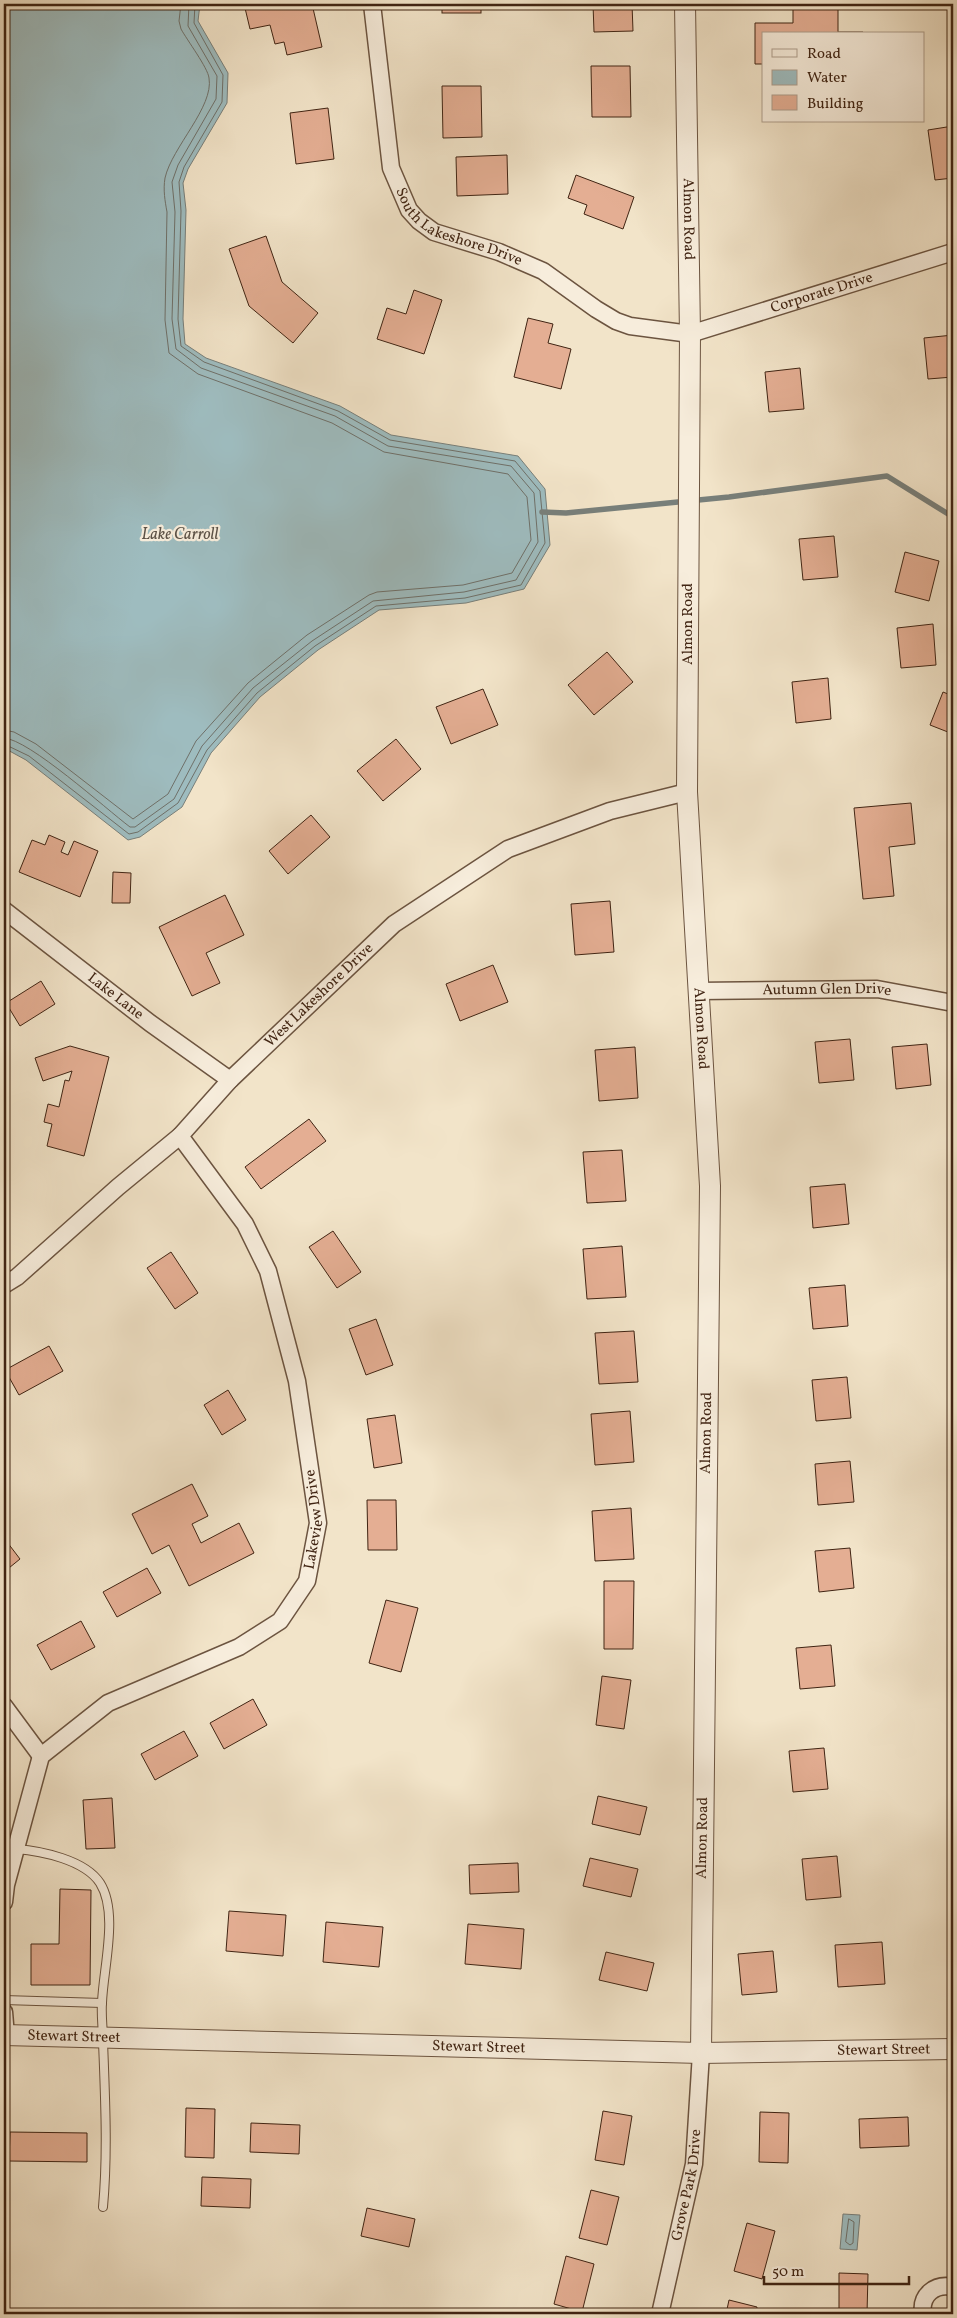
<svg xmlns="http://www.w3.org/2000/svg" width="957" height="2318" font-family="Vollkorn,serif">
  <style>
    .water { fill: #9ebcbf; stroke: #787f7a }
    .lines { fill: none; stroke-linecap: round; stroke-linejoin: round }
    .shore { stroke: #6f7069; stroke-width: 1 }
    .stream { stroke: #787f7a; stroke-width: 5.5 }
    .building { fill: #e4ae93; stroke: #402413 }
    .service-casing { stroke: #6c5440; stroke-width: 10 }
    .minor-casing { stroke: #6c5440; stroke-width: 19 }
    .tertiary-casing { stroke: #6c5440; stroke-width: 22 }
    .service { stroke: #f7eddc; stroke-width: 8 }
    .minor { stroke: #f7eddc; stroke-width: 16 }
    .tertiary { stroke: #f7eddc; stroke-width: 20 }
    .labels { text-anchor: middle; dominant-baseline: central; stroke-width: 4.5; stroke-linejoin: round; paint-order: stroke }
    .street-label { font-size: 15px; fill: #402413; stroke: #f7eddc }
    .water-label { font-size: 16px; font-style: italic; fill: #5c5247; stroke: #f7eddc }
  </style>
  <rect width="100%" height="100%" fill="#f2e4c9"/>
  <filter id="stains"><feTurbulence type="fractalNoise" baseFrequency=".004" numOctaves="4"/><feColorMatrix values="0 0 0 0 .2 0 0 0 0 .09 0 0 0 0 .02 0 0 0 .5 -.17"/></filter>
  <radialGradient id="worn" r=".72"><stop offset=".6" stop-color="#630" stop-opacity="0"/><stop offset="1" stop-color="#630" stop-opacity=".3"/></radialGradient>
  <g class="water">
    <path d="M 4,4 L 200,4 L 198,21 L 228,73 L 227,103 L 188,169 L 183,183 L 186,210 L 183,319 L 185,344 L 206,358 L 340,406 L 391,435 L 518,456 L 545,489 L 550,545 L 524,589 L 466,603 L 379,610 L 318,650 L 260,697 L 211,753 L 182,807 L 140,837 L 128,840 L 26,760 L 4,748 Z"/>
    <path d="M 843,2214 L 860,2215 L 857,2250 L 840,2249 Z"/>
  </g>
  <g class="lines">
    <g class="shore">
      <path d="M 4,730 L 14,732 L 36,744 L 133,819 L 168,794 L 196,741 L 248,683 L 307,635 L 369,595 L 377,592 L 463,585 L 512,573 L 531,540 L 527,497 L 508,474 L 384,452 L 332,423 L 198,374 L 169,353 L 165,320 L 167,212 C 165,201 163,190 165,178 C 172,147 214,107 209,78 C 208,68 187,40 181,29 L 179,21 L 181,4"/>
      <path d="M 4,738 C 29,739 106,809 130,827 L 135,827 L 174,799 L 202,746 L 253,688 L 312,641 L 373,601 L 464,592 L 516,580 L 538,542 L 534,493 L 511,466 L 388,446 L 335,416 L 201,368 L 176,349 L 172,319 L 175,212 L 172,182 L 178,165 L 216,99 L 217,76 L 188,26 L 189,4"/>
      <path d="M 4,744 L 29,756 L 129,834 L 138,832 L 178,803 L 207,750 L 257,693 L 315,646 L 376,606 L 465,598 L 521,585 L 545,543 L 540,491 L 515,461 L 390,440 L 338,411 L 204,362 L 181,346 L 178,319 L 181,211 L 179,182 L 184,167 L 222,102 L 223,75 L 194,23 L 195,4"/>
      <path d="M 849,2219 L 854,2222 L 853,2243 L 850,2245 L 846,2242 Z"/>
    </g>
    <path class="stream" d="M 542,512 L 566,513 L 729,497 L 887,476 L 953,517"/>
  </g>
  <g class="building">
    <path d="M 257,4 L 312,4 L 322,47 L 287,55 L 284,42 L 275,44 L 270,25 L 250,29 L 245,8 Z"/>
    <rect x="442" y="4" width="39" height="9"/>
    <path d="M 593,4 L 632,4 L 633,31 L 594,32 Z"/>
    <path d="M 793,4 L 838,4 L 838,32 L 863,32 L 863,34 L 763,34 L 763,64 L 755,64 L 755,23 L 793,23 Z"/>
    <path d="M 591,66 L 630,66 L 631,117 L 592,117 Z"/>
    <path d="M 442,86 L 481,86 L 482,137 L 443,138 Z"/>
    <path d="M 328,108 L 334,159 L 296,164 L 290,113 Z"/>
    <path d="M 953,126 L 953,178 L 935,180 L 928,130 Z"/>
    <path d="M 507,155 L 508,194 L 457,196 L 456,157 Z"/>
    <path d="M 576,175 L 634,197 L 623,229 L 584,214 L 587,205 L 568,198 Z"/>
    <path d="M 266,236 L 282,282 L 318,313 L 293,343 L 249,306 L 229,249 Z"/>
    <path d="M 414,290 L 442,300 L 424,354 L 377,339 L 387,308 L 406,314 Z"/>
    <path d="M 528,318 L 553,324 L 548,343 L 571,349 L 561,389 L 514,377 Z"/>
    <path d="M 953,335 L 953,377 L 928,379 L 924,338 Z"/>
    <path d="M 800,368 L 804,409 L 769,412 L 765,372 Z"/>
    <path d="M 834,536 L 838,577 L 803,580 L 799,539 Z"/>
    <path d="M 905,552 L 939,561 L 929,601 L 895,592 Z"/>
    <path d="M 933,624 L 936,665 L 901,668 L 897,628 Z"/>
    <path d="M 607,652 L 633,682 L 594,715 L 568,685 Z"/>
    <path d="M 828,678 L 831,719 L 796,723 L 792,682 Z"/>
    <path d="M 483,689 L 498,725 L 451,744 L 436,707 Z"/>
    <path d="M 943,692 L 953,696 L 953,734 L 930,725 Z"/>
    <path d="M 396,739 L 421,769 L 383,801 L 357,771 Z"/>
    <path d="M 911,803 L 915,844 L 889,847 L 894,896 L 863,899 L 854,808 Z"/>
    <path d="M 311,815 L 330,837 L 288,874 L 269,851 Z"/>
    <path d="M 49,835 L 65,842 L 61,852 L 68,855 L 74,841 L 98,851 L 80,897 L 19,872 L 32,840 L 45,845 Z"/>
    <path d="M 113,872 L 131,873 L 130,903 L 112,903 Z"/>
    <path d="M 225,895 L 244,935 L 206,953 L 220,983 L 192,996 L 159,927 Z"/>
    <path d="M 610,901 L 614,952 L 575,955 L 571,904 Z"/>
    <path d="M 493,965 L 508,1002 L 460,1021 L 446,984 Z"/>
    <path d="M 41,981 L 55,1004 L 20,1026 L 6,1003 Z"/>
    <path d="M 850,1039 L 854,1080 L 819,1083 L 815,1042 Z"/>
    <path d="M 927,1044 L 931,1085 L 896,1089 L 892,1047 Z"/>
    <path d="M 70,1046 L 109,1057 L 84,1156 L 47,1146 L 52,1124 L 44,1122 L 48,1104 L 59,1107 L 65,1080 L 69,1081 L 72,1071 L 43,1081 L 35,1058 Z"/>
    <path d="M 635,1047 L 638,1098 L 599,1101 L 595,1050 Z"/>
    <path d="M 948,1052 L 953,1052 L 953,1093 L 952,1093 Z"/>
    <path d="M 309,1119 L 326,1141 L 261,1189 L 245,1167 Z"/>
    <path d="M 622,1150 L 626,1201 L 587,1203 L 583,1152 Z"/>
    <path d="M 845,1184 L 849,1224 L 813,1228 L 810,1187 Z"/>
    <path d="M 333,1231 L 361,1272 L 337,1288 L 309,1247 Z"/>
    <path d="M 622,1246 L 626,1297 L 587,1299 L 583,1249 Z"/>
    <path d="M 171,1252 L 198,1293 L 175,1309 L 147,1268 Z"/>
    <path d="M 845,1285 L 848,1326 L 813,1329 L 809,1288 Z"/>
    <path d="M 376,1319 L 393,1365 L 366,1375 L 349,1329 Z"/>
    <path d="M 634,1331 L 638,1382 L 599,1384 L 595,1333 Z"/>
    <path d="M 49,1346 L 63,1371 L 19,1395 L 5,1370 Z"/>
    <path d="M 847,1377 L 851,1418 L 816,1421 L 812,1380 Z"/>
    <path d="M 228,1390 L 246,1420 L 222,1435 L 204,1405 Z"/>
    <path d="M 630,1411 L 634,1462 L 595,1465 L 591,1414 Z"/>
    <path d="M 395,1415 L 402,1463 L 374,1468 L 367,1419 Z"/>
    <path d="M 850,1461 L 854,1502 L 818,1505 L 815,1464 Z"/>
    <path d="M 192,1484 L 208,1516 L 192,1524 L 201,1543 L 239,1523 L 254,1553 L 189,1586 L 169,1545 L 152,1554 L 132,1514 Z"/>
    <path d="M 367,1500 L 396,1500 L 397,1550 L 368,1550 Z"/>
    <path d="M 631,1508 L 634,1559 L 595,1561 L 592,1511 Z"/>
    <path d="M 4,1538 L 20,1559 L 4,1572 Z"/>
    <path d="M 850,1548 L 854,1588 L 819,1592 L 815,1551 Z"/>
    <path d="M 147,1568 L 161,1593 L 117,1617 L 103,1592 Z"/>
    <path d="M 604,1581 L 634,1581 L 633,1649 L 604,1649 Z"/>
    <path d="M 386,1600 L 418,1608 L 401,1672 L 369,1663 Z"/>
    <path d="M 81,1621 L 95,1647 L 51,1670 L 37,1645 Z"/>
    <path d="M 831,1645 L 835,1686 L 800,1689 L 796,1648 Z"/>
    <path d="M 602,1676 L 631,1680 L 624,1729 L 596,1725 Z"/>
    <path d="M 253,1699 L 267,1725 L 224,1749 L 210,1723 Z"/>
    <path d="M 184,1731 L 198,1756 L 155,1780 L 141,1754 Z"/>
    <path d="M 824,1748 L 828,1789 L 793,1792 L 789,1751 Z"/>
    <path d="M 598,1796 L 647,1807 L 640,1835 L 592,1824 Z"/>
    <path d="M 112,1798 L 115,1848 L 86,1849 L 83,1800 Z"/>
    <path d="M 837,1856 L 841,1897 L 806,1900 L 802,1859 Z"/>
    <path d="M 590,1858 L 638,1869 L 631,1897 L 583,1886 Z"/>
    <path d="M 518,1863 L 519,1892 L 470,1894 L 469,1865 Z"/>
    <path d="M 60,1889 L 91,1890 L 90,1985 L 31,1985 L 31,1944 L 59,1944 Z"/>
    <path d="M 229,1911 L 286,1915 L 283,1956 L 226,1951 Z"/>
    <path d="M 326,1922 L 383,1927 L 379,1967 L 323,1962 Z"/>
    <path d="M 468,1924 L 524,1929 L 521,1969 L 465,1964 Z"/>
    <path d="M 882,1942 L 885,1984 L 838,1987 L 835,1945 Z"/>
    <path d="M 773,1951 L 777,1992 L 742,1995 L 738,1954 Z"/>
    <path d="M 606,1952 L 654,1963 L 647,1991 L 599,1980 Z"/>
    <path d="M 186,2108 L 215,2109 L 214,2158 L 185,2157 Z"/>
    <path d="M 603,2111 L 632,2116 L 624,2165 L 595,2160 Z"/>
    <path d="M 760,2112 L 789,2113 L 788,2163 L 759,2162 Z"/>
    <path d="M 908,2117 L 909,2146 L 860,2148 L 859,2119 Z"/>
    <path d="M 251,2123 L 300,2125 L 299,2154 L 250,2152 Z"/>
    <path d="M 10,2132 L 87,2133 L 87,2162 L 9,2161 Z"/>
    <path d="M 202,2177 L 251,2179 L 250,2208 L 201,2206 Z"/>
    <path d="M 591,2190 L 619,2197 L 607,2245 L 579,2238 Z"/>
    <path d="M 367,2208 L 415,2219 L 409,2247 L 361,2236 Z"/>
    <path d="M 747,2223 L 775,2231 L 762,2279 L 734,2271 Z"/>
    <path d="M 566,2256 L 594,2264 L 582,2312 L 554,2304 Z"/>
    <path d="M 839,2273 L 868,2274 L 867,2314 L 839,2314 Z"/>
    <path d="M 729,2300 L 757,2307 L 756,2314 L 726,2314 Z"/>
  </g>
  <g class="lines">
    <g class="service-casing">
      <g id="service">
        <path d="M 16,1849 C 42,1851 85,1860 100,1883 C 119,1913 103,1969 102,2003 C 101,2015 103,2028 103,2041 C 105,2096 108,2152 103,2207"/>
        <path d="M 4,2000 L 102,2003"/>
      </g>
    </g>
    <g class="minor-casing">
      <g id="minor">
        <path id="s1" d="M 372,4 L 391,168 L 409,210 L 419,221 L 434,232 L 499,252 L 543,271 L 596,309 L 616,321 L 630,326 L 690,334 L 953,252"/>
        <path id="s2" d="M 4,910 L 150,1023 L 230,1080"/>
        <path id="s3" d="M 698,991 L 877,989 L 953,1003"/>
        <path id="s4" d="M 4,1285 L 17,1277 L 118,1187 L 180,1136 L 230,1080 L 394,924 L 508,849 L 610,811 L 687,792"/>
        <path d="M 4,1706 L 41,1756"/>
        <path id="s5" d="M 4,1902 L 6,1885 L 41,1756 L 108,1703 L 239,1647 L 280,1621 L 307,1581 L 318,1523 L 297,1381 L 268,1271 L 245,1224 L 180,1136"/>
        <path d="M 4,2012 L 6,2036"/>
        <path id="s6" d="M 660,2314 L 694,2164 L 701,2053"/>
        <path d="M 923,2314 C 920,2295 935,2283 953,2287"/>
      </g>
    </g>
    <g class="tertiary-casing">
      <g id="tertiary">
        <path id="s7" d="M 685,4 L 690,334 L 687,792 L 710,1186 L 701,2053"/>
        <path id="s8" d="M 4,2035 L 701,2053 L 953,2049"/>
      </g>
    </g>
    <use href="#service" class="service"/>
    <use href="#minor" class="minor"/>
    <use href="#tertiary" class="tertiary"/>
  </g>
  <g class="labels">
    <g class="street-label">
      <text stroke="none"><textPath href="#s7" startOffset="215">Almon Road</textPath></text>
      <text stroke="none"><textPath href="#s1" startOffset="262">South Lakeshore Drive</textPath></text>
      <text stroke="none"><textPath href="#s1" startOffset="662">Corporate Drive</textPath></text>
      <text transform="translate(688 624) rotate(-90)">Almon Road</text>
      <text stroke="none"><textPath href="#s3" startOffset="129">Autumn Glen Drive</textPath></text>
      <text stroke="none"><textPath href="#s2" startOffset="141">Lake Lane</textPath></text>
      <text stroke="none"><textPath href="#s4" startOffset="429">West Lakeshore Drive</textPath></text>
      <text stroke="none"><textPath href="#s7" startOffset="1025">Almon Road</textPath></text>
      <text transform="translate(707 1433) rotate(-89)">Almon Road</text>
      <text stroke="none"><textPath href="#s5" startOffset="538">Lakeview Drive</textPath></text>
      <text transform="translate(703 1838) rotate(-89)">Almon Road</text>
      <text stroke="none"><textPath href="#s8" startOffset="70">Stewart Street</textPath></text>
      <text stroke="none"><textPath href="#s8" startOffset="475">Stewart Street</textPath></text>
      <text stroke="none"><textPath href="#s8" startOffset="880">Stewart Street</textPath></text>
      <text stroke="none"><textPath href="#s6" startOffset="132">Grove Park Drive</textPath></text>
    </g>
    <g class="water-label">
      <text x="180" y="535">Lake Carroll</text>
    </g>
  </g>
  <rect width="957" height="2318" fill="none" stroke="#f2e4c9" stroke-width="20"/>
  <rect x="5" y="5" width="947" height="2308" fill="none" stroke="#402413" stroke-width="2.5"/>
  <rect x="10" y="10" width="937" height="2298" fill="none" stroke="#402413"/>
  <rect x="762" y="32" width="162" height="90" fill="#f7eddc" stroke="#ae9d8c"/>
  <rect x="772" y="49" width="25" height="8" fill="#f7eddc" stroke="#ae9d8c"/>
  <text x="807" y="58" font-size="15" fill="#402413">Road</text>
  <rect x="772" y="70" width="25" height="15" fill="#9ebcbf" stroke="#ae9d8c"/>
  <text x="807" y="82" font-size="15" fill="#402413">Water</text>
  <rect x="772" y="95" width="25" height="15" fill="#e4ae93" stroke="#ae9d8c"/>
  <text x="807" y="108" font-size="15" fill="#402413">Building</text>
  <path d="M764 2276v8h145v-8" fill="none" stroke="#402413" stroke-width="2.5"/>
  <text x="772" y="2276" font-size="15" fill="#402413" stroke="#f7eddc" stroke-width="4" paint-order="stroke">50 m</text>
  <rect width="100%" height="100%" filter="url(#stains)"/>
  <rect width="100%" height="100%" fill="url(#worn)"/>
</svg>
